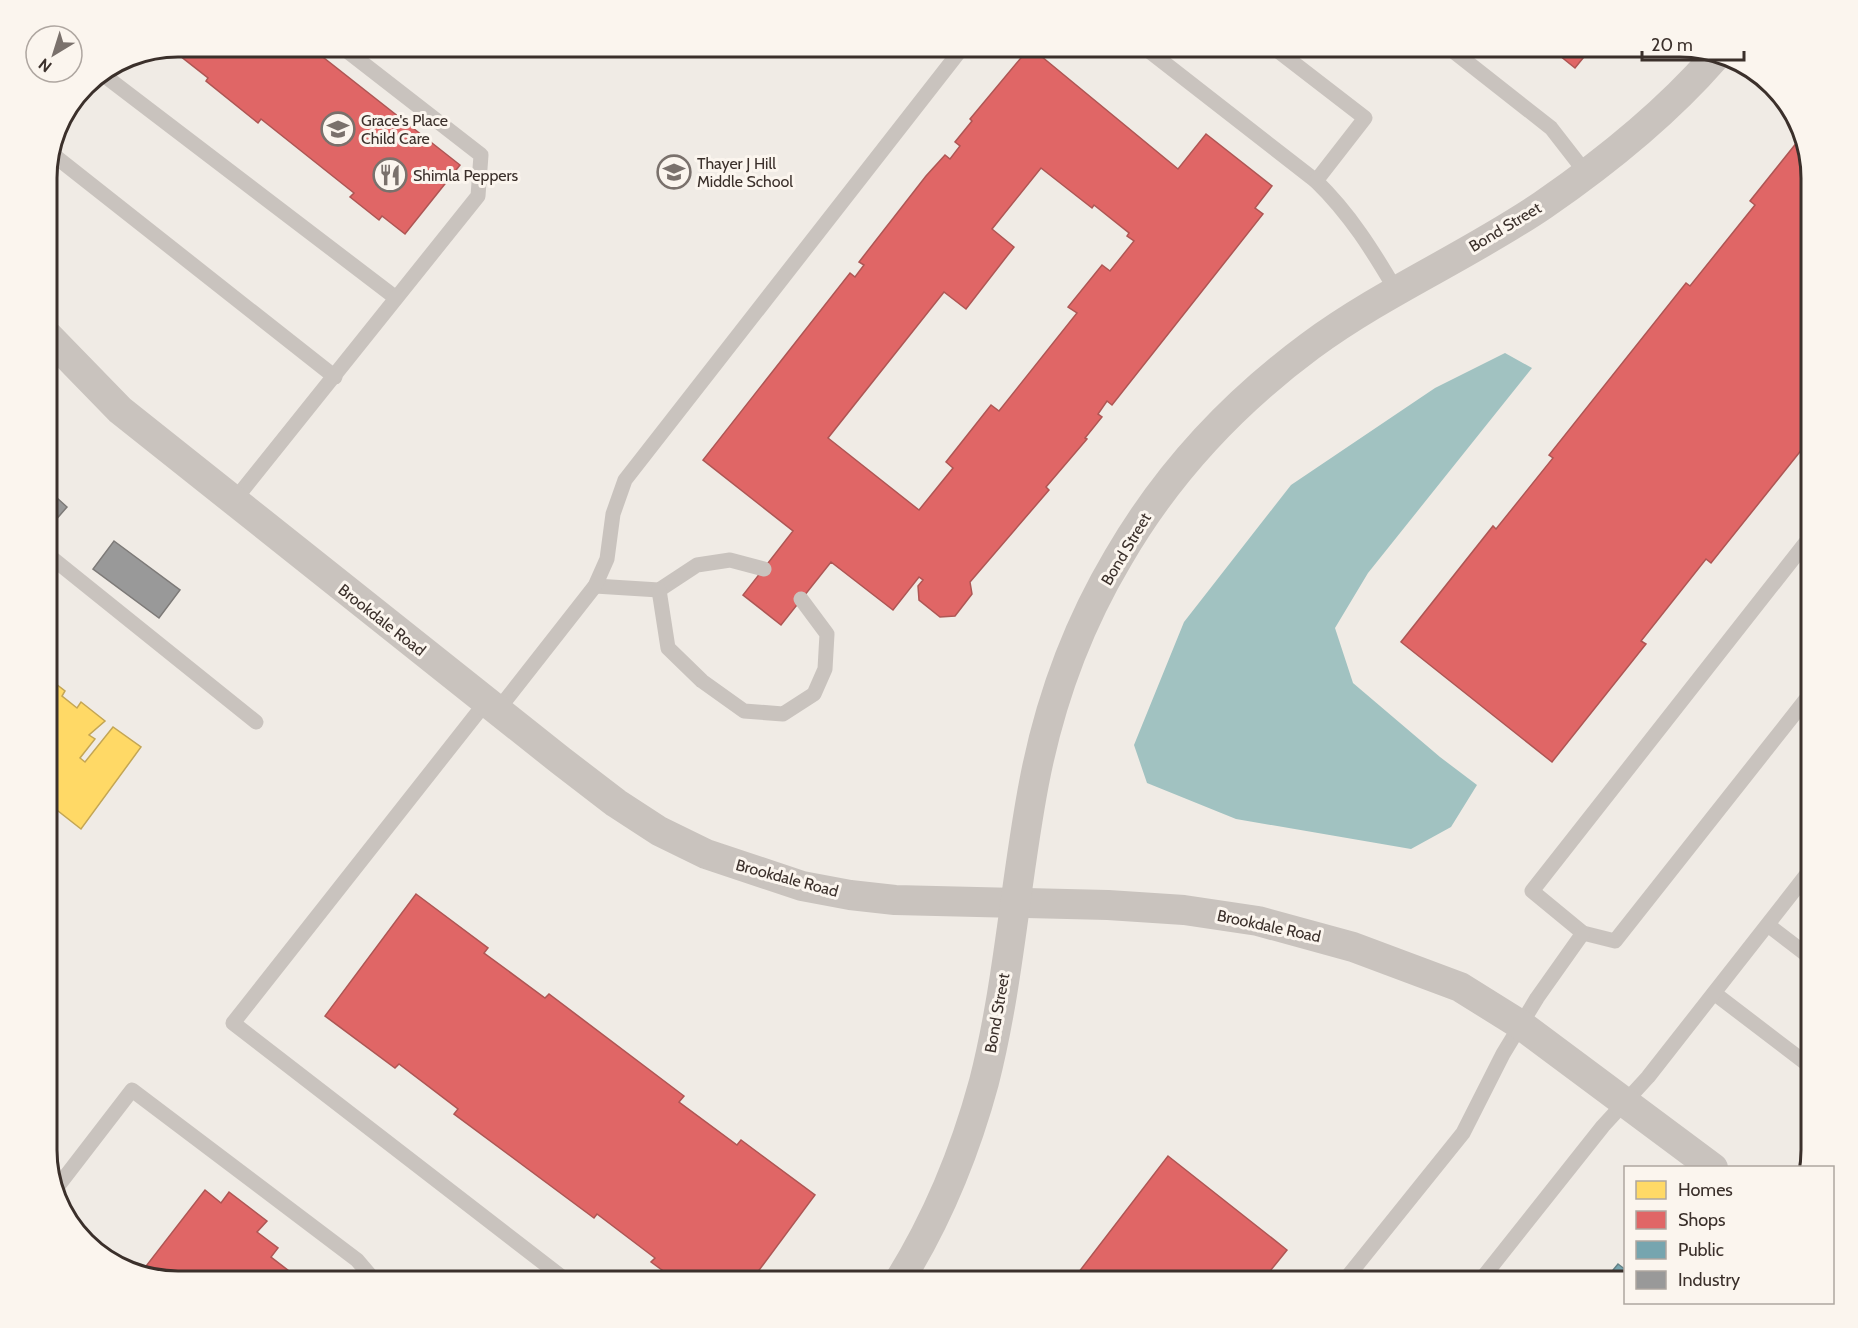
<svg xmlns="http://www.w3.org/2000/svg" width="1858" height="1328" font-family="Cabin,sans-serif">
  <style>
    .water { fill: #a1c2c1 }
    .homes { fill: #ffd966; stroke: #c4a654; stroke-width: 1.5 }
    .shops { fill: #e06666; stroke: #ae5654; stroke-width: 1.5; fill-rule: evenodd }
    .public { fill: #76a5af; stroke: #648287; stroke-width: 1.5 }
    .industry { fill: #999; stroke: #7d7a78; stroke-width: 1.5 }
    .lines { fill: none; stroke-linecap: round; stroke-linejoin: round }
    .lane { stroke: #c9c3be; stroke-width: 15 }
    .street { stroke: #c9c3be; stroke-width: 30 }
    .labels { text-anchor: middle; dominant-baseline: central; stroke-width: 6; stroke-linejoin: round; paint-order: stroke }
    .poi-label { font-size: 16px; fill: #3b302b; stroke: #fbf5ee; text-anchor: start }
    .street-label { font-size: 16px; fill: #3b302b; stroke: #fbf5ee }
    .rim { fill: none; stroke: #3b302b; stroke-width: 3 }
  </style>
  <rect width="100%" height="100%" fill="#f0ebe5"/>
  <path class="water" d="M 1505,353 L 1532,368 L 1368,573 L 1335,628 L 1353,683 L 1440,757 L 1477,785 L 1451,827 L 1411,849 L 1236,819 L 1147,783 L 1134,745 L 1184,622 L 1291,485 L 1435,388 Z"/>
  <path class="homes" d="M 47,677 L 65,691 L 62,696 L 77,708 L 81,702 L 105,721 L 89,735 L 95,739 L 80,758 L 85,762 L 113,727 L 141,747 L 81,829 L 58,811 L 53,816 L 47,811 Z"/>
  <g class="shops">
    <path d="M 178,46 L 310,47 L 460,165 L 405,234 L 382,216 L 379,220 L 350,197 L 354,193 L 261,119 L 258,123 L 206,81 L 208,78 L 170,48 Z"/>
    <path d="M 1030,47 L 1178,169 L 1206,134 L 1272,186 L 1255,208 L 1263,214 L 1112,405 L 1107,401 L 1098,414 L 1102,417 L 1085,438 L 1087,439 L 1046,487 L 1049,490 L 970,582 L 972,594 L 955,616 L 940,617 L 919,600 L 918,586 L 923,580 L 919,577 L 893,610 L 831,562 L 781,625 L 743,595 L 793,531 L 703,460 L 850,273 L 855,277 L 864,265 L 859,262 L 926,176 L 945,155 L 950,159 L 960,146 L 955,142 L 972,121 L 970,119 ZM 1041,168 L 1092,208 L 1094,205 L 1129,233 L 1127,236 L 1134,241 L 1110,271 L 1102,265 L 1068,307 L 1077,313 L 999,411 L 991,405 L 946,462 L 953,468 L 919,510 L 828,438 L 944,292 L 966,309 L 1014,247 L 992,229 Z"/>
    <path d="M 1549,47 L 1592,47 L 1575,68 Z"/>
    <path d="M 1802,136 L 1811,178 L 1811,438 L 1711,563 L 1706,559 L 1641,641 L 1646,644 L 1552,762 L 1401,642 L 1493,526 L 1496,529 L 1553,458 L 1549,455 L 1686,283 L 1690,286 L 1755,205 L 1750,201 Z"/>
    <path d="M 416,894 L 488,948 L 484,953 L 545,998 L 549,994 L 684,1096 L 679,1102 L 737,1145 L 741,1140 L 815,1195 L 751,1281 L 677,1281 L 651,1262 L 655,1258 L 597,1214 L 594,1218 L 454,1114 L 458,1109 L 399,1064 L 395,1068 L 325,1016 Z"/>
    <path d="M 1168,1156 L 1287,1250 L 1262,1281 L 1072,1281 Z"/>
    <path d="M 205,1190 L 221,1203 L 229,1192 L 267,1221 L 257,1232 L 278,1248 L 271,1257 L 302,1281 L 178,1281 L 143,1270 Z"/>
  </g>
  <path class="public" d="M 1618,1264 L 1626,1270 L 1626,1281 L 1604,1281 Z"/>
  <g class="industry">
    <path d="M 47,489 L 67,507 L 47,530 Z"/>
    <path d="M 114,541 L 180,590 L 159,618 L 93,569 Z"/>
  </g>
  <g class="lines">
    <g class="lane">
      <path d="M 1144,47 L 1316,181 C 1350,214 1373,251 1397,292"/>
      <path d="M 1273,47 L 1365,118 L 1316,181"/>
      <path d="M 1448,47 L 1551,128 L 1586,173"/>
      <path d="M 101,73 L 396,298"/>
      <path d="M 51,153 L 335,377"/>
      <path d="M 233,502 L 478,196 L 481,155 L 342,47"/>
      <path d="M 1811,536 L 1532,891 L 1583,933 L 1615,941 L 1811,693"/>
      <path d="M 47,554 L 256,722"/>
      <path d="M 595,586 L 659,590 L 697,565 L 730,560 L 764,569"/>
      <path d="M 659,590 L 668,648 L 702,681 L 744,711 L 783,714 L 814,694 L 825,669 L 827,634 L 801,599"/>
      <path d="M 486,702 L 233,1023 L 567,1281"/>
      <path d="M 497,711 L 595,586 L 607,559 L 613,514 L 625,480 L 963,47"/>
      <path d="M 1768,925 L 1811,958"/>
      <path d="M 1714,993 L 1811,1067"/>
      <path d="M 55,1190 L 132,1090 L 357,1260 L 375,1281"/>
      <path d="M 1344,1281 L 1463,1133 L 1503,1054 L 1537,998 L 1583,933"/>
      <path d="M 1480,1281 L 1603,1126 L 1648,1077 L 1811,869"/>
    </g>
    <g class="street">
      <path d="M 47,335 L 120,410 L 560,760 L 616,803 L 659,831 L 706,854 L 802,886 L 850,895 L 895,900 L 1108,905 L 1184,910 L 1258,921 L 1353,947 L 1460,987 L 1521,1025 L 1713,1168"/>
      <path d="M 899,1281 C 937,1220 965,1152 984,1082 C 1009,984 1015,882 1034,783 C 1049,704 1077,627 1118,558 C 1166,475 1233,403 1310,346 C 1383,292 1468,256 1543,205 C 1604,163 1665,114 1714,58"/>
    </g>
  </g>
  <defs>
    <g id="school-ring" transform="scale(1.725)"><circle r="9.5" fill="#fbf5ee" stroke="#7a716c" stroke-width="1.5"/><path d="M0-5L7-2L0 1L-7-2ZM-4 1L0 2.5L4 1V4Q0 6-4 4Z" fill="#7a716c"/></g>
    <g id="restaurant-ring" transform="scale(1.725)"><circle r="9.5" fill="#fbf5ee" stroke="#7a716c" stroke-width="1.5"/><path d="M-5-6h1v4h1v-4h1v4h1v-4h1v5L-1.5 .5V6h-2V.5L-5-1ZM5-6V6H3V1.5H1.5Q1.5-4 5-6Z" fill="#7a716c"/></g>
  </defs>
  <g fill-rule="evenodd">
    <use href="#school-ring" x="338" y="129"/>
    <use href="#school-ring" x="674" y="172"/>
    <use href="#restaurant-ring" x="390" y="175"/>
  </g>
  <g class="labels">
    <g class="poi-label">
      <text x="361" y="120">Grace's Place<tspan x="361" dy="18">Child Care</tspan></text>
      <text x="697" y="163">Thayer J Hill<tspan x="697" dy="18">Middle School</tspan></text>
      <text x="413" y="175">Shimla Peppers</text>
    </g>
    <g class="street-label">
      <text transform="translate(1505 227) rotate(-31)">Bond Street</text>
      <text transform="translate(1126 549) rotate(-59)">Bond Street</text>
      <text transform="translate(382 620) rotate(38)">Brookdale Road</text>
      <text transform="translate(787 878) rotate(15)">Brookdale Road</text>
      <text transform="translate(1269 926) rotate(12)">Brookdale Road</text>
      <text transform="translate(997 1013) rotate(-80)">Bond Street</text>
    </g>
  </g>
  <path d="M0 0H1858V1328H0ZM178 57H1680A121 121 0 0 1 1801 178V1150A121 121 0 0 1 1680 1271H178A121 121 0 0 1 57 1150V178A121 121 0 0 1 178 57Z" fill="#fbf5ee" fill-rule="evenodd"/>
  <path class="rim" d="M178 57H1680A121 121 0 0 1 1801 178V1150A121 121 0 0 1 1680 1271H178A121 121 0 0 1 57 1150V178A121 121 0 0 1 178 57Z"/>
  <rect x="1624" y="1166" width="210" height="138" fill="#fbf5ee" stroke="#aea6a0" stroke-width="1.5"/>
  <rect x="1636" y="1181" width="30" height="18" fill="#ffd966" stroke="#aea6a0" stroke-width="1.5"/>
  <text x="1678" y="1196" font-size="18" fill="#3b302b">Homes</text>
  <rect x="1636" y="1211" width="30" height="18" fill="#e06666" stroke="#aea6a0" stroke-width="1.5"/>
  <text x="1678" y="1226" font-size="18" fill="#3b302b">Shops</text>
  <rect x="1636" y="1241" width="30" height="18" fill="#76a5af" stroke="#aea6a0" stroke-width="1.5"/>
  <text x="1678" y="1256" font-size="18" fill="#3b302b">Public</text>
  <rect x="1636" y="1271" width="30" height="18" fill="#999999" stroke="#aea6a0" stroke-width="1.5"/>
  <text x="1678" y="1286" font-size="18" fill="#3b302b">Industry</text>
  <g transform="translate(54 54) rotate(218)"><circle r="28" fill="#fbf5ee" stroke="#aea6a0" stroke-width="1.5"/>
  <path d="M0-4.5L10 22L0 15L-10 22Z" fill="#7a716c"/>
  <text y="-9" font-size="16" font-weight="bold" text-anchor="middle" fill="#3b302b">N</text>
  </g>
  <path d="M1642 51v9h102v-9" fill="none" stroke="#3b302b" stroke-width="3"/>
  <text x="1651" y="51" font-size="18" fill="#3b302b" stroke="#fbf5ee" stroke-width="4.5" paint-order="stroke">20 m</text>
</svg>
